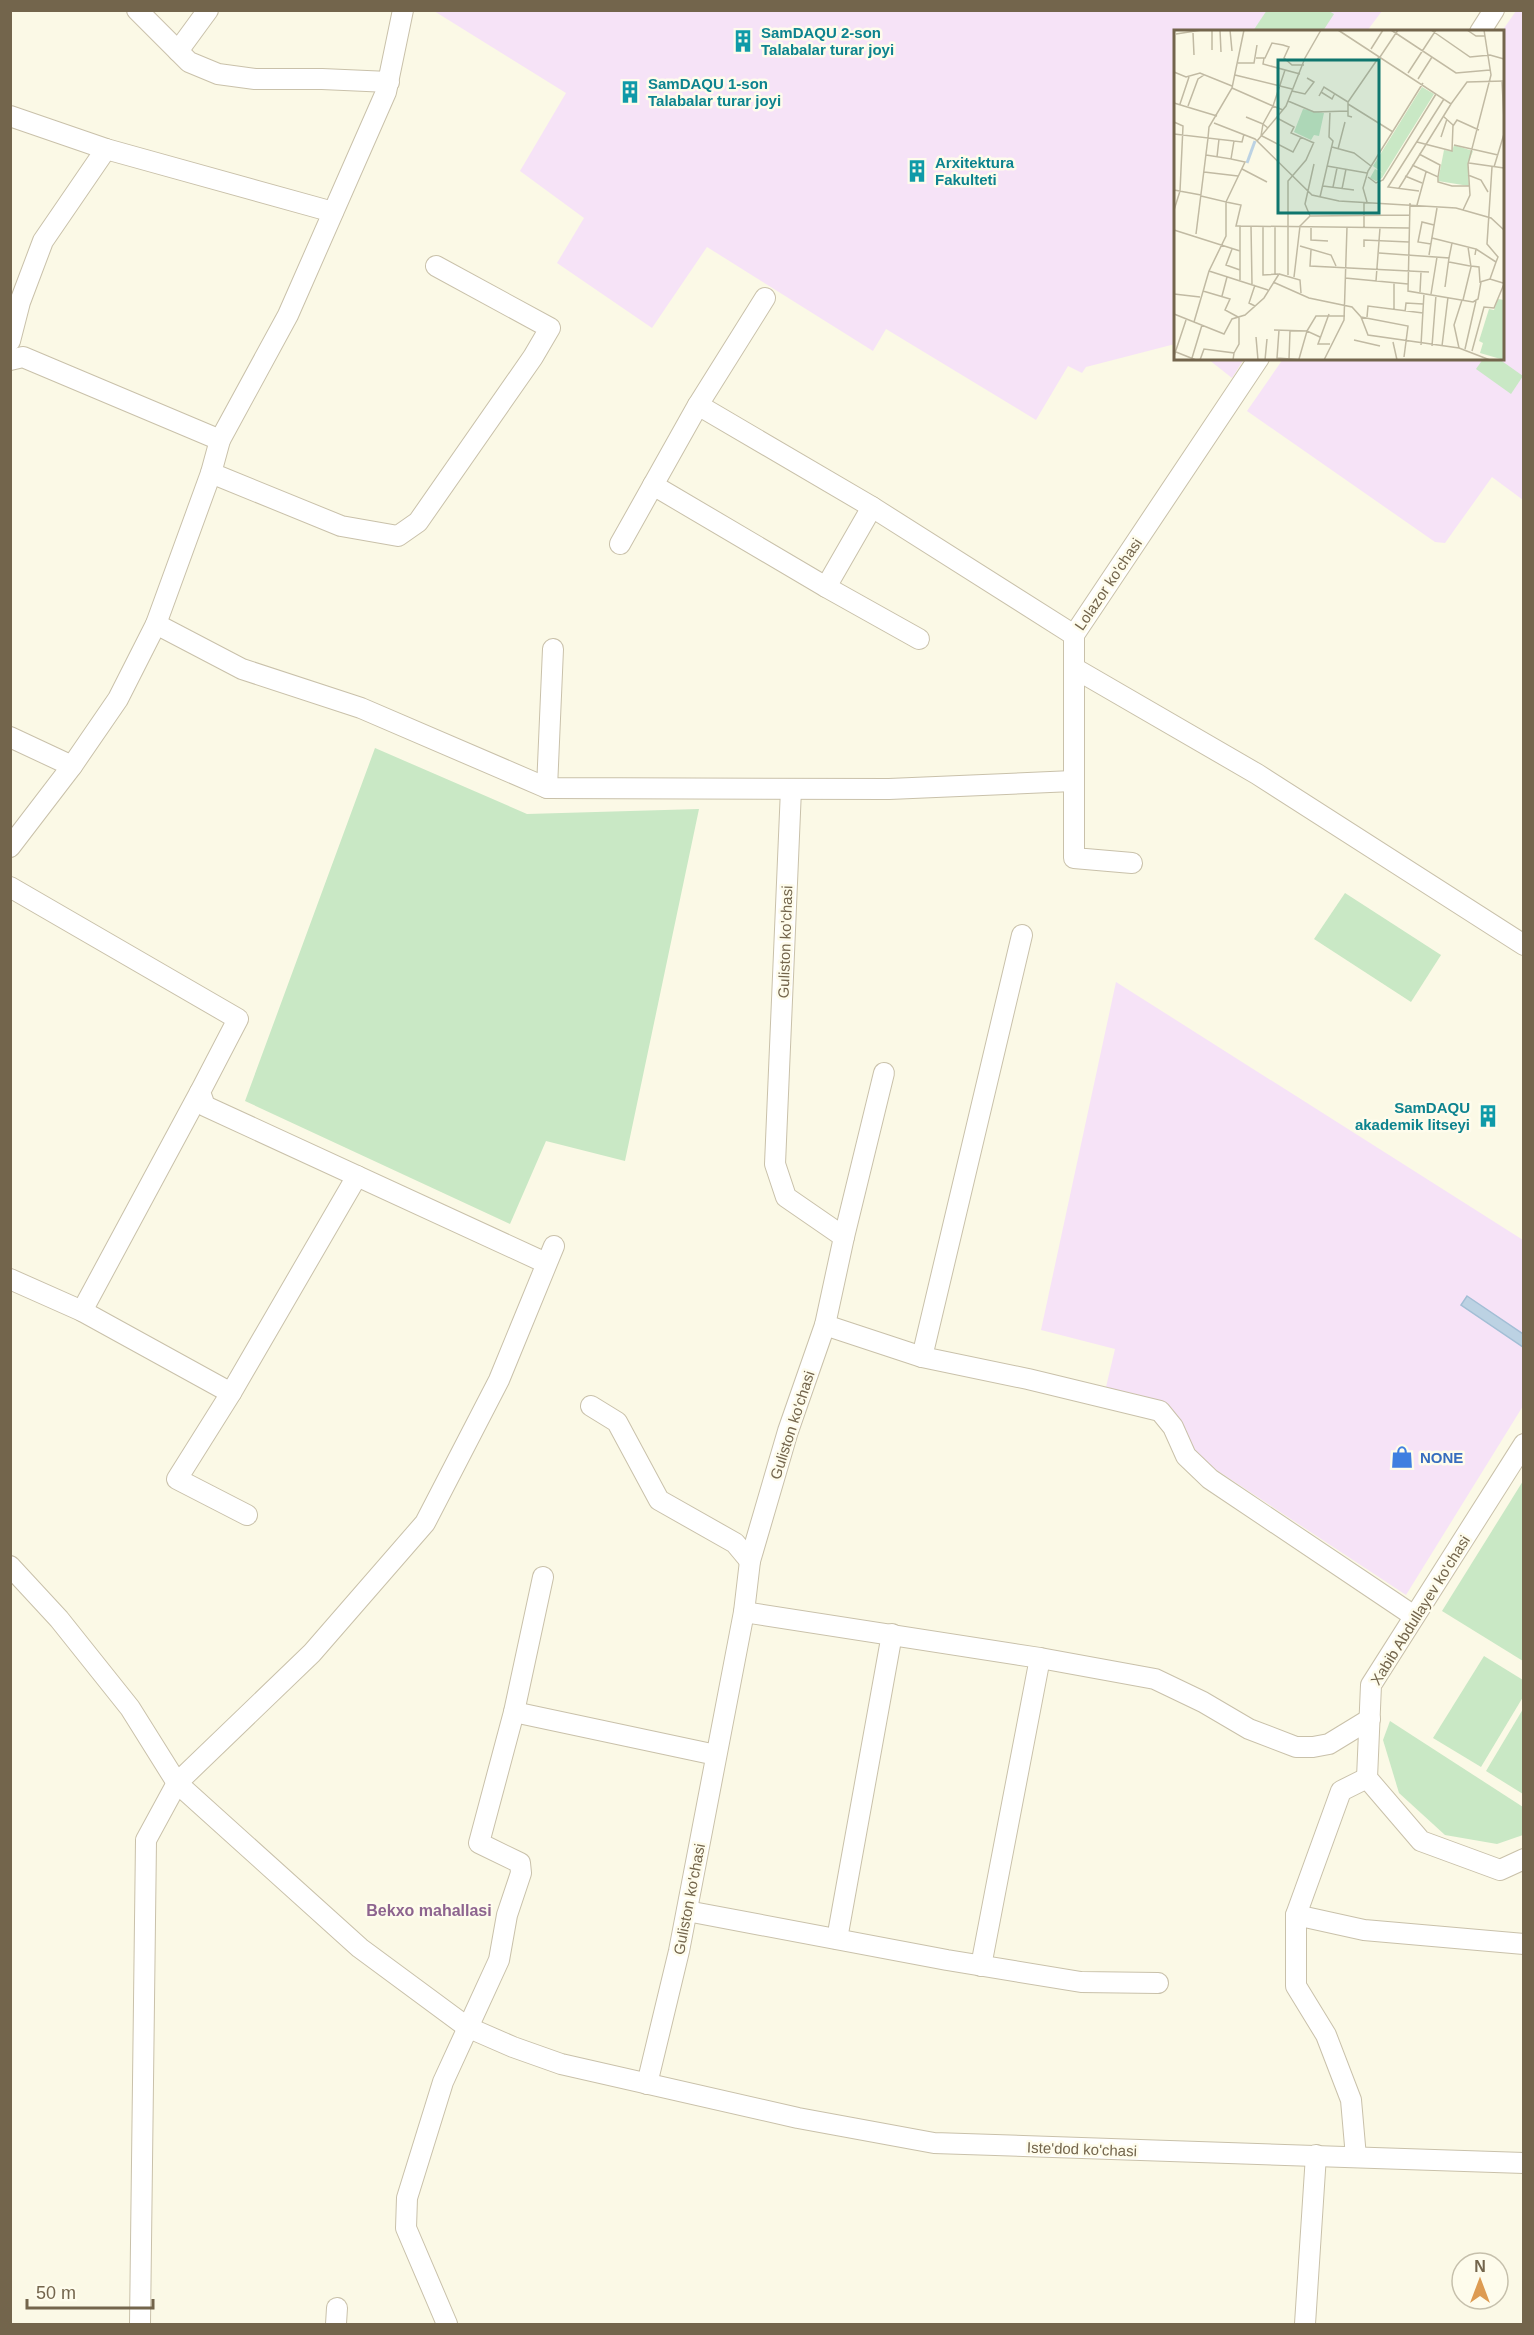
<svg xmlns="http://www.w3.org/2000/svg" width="1534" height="2335" font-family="Helvetica,sans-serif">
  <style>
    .education { fill: #f6e3f7 }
    .green { fill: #c9e8c5 }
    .water { fill: #bcd2e3; stroke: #a2bed5; stroke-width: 1.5 }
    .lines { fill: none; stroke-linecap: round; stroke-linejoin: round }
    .minor-casing { stroke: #c9c1aa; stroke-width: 22 }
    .minor { stroke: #fff; stroke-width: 20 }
    .labels { text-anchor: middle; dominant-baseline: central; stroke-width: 5; stroke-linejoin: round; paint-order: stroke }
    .culture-label { font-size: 15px; font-weight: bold; fill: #0d838f; stroke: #fefcec; text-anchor: start }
    .street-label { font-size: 15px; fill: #73654c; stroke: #fefcec }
    .shop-label { font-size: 15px; font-weight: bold; fill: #366cbe; stroke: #fefcec; text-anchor: start }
    .neighbourhood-label { font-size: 16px; font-weight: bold; fill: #8d648f; stroke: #fefcec }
    .inset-river { fill: none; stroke: #bcd2e3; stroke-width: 3 }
    .inset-road { fill: none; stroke: #c1baa3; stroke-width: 1.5 }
    .view { fill: #0f766e; fill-opacity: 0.15; stroke: #0f766e; stroke-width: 3 }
    .inset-edge { fill: none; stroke: #73654c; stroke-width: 3 }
  </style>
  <rect width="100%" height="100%" fill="#fbf9e6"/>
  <g class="education">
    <path d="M 434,11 L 1382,11 L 1367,31 L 1176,32 L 1175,344 L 1086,367 L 1082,373 L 1068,366 L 1036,420 L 886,329 L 873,351 L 707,247 L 652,328 L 557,263 L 584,218 L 520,171 L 566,93 Z"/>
    <path d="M 1516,11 L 1523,11 L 1523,500 L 1492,477 L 1445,543 L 1435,542 L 1247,411 L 1283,359 L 1502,358 L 1502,31 Z"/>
    <path d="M 1208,359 L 1244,359 L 1232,378 Z"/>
    <path d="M 1116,982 L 1523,1240 L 1523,1406 L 1406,1595 L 1215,1469 L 1193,1449 L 1167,1404 L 1106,1387 L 1115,1349 L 1041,1330 Z"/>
  </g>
  <g class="green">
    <path d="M 1267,10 L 1329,11 L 1334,14 L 1323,31 L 1253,31 Z"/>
    <path d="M 1483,359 L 1499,359 L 1523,376 L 1511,394 L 1476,369 Z"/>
    <path d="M 375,748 L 527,814 L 699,809 L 625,1161 L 546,1141 L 510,1224 L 245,1101 Z"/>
    <path d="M 1345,893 L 1441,955 L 1411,1002 L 1314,939 Z"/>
    <path d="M 1523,1481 L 1523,1661 L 1442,1611 Z"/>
    <path d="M 1484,1656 L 1523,1680 L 1523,1697 L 1481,1767 L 1433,1738 Z"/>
    <path d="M 1523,1709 L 1523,1794 L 1486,1771 Z"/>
    <path d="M 1390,1721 L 1523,1807 L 1523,1835 L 1497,1844 L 1445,1835 L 1399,1793 L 1383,1740 Z"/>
  </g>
  <path class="water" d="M 1467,1296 L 1523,1334 L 1523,1347 L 1461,1305 Z"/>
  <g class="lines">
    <g class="minor-casing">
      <g id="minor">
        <path d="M 137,10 L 189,62 L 218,74 L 255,79 L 322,79 L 389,82"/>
        <path d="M 1480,32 L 1494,10"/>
        <path d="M 178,51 L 208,10"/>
        <path d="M 10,116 L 106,149 L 333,212"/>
        <path d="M 10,341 L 20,302 L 43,241 L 106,149"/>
        <path d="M 10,360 L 23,357 L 220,440"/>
        <path d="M 698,405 L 765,298"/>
        <path d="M 211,473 L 341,526 L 398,536 L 418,522 L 533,357 L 550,328 L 436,266"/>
        <path d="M 653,485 L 826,587 L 872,507"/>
        <path d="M 620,544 L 698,405 L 872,507 L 1074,635"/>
        <path d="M 826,587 L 919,639"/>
        <path d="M 156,624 L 242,669 L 361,708 L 547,788 L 889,789 L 1073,781"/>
        <path d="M 1074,668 L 1257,774 L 1524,945"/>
        <path d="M 10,737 L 72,766"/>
        <path d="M 547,788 L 553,649"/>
        <path d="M 10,847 L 72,766 L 118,699 L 156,624 L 211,473 L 220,440 L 288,315 L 386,92 L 403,10"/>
        <path d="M 1132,863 L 1074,858 L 1074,635 L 1259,358"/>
        <path d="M 10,887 L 238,1019 L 200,1092 L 205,1106 L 546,1263"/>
        <path d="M 844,1237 L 884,1073"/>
        <path d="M 10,1279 L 82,1311 L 231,1393 L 357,1176"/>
        <path d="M 82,1311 L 200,1092"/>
        <path d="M 825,1325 L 922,1357 L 1028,1379 L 1160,1411 L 1173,1427 L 1186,1456 L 1210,1479 L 1414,1616"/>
        <path d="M 922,1357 L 1022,935"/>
        <path d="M 231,1393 L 177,1479 L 247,1515"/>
        <path d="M 591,1406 L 617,1422 L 659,1500 L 735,1543 L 750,1561"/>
        <path d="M 1524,1444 L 1371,1685 L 1367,1778 L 1421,1841 L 1500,1870 L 1524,1859"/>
        <path d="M 10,1566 L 59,1619 L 130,1708 L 177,1783 L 360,1948 L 467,2027 L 513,2047 L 561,2064 L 798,2118 L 934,2143 L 1524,2163"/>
        <path d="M 744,1612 L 1040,1658 L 1155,1679 L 1203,1702 L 1249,1729 L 1296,1747 L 1313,1747 L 1329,1744 L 1370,1719"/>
        <path d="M 514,1712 L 716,1755"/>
        <path d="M 687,1911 L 947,1960 L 1081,1982 L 1158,1983"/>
        <path d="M 1296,1915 L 1364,1930 L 1524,1944"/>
        <path d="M 837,1939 L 892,1634"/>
        <path d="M 981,1966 L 1040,1658"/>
        <path d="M 647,2084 L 679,1951 L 744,1612 L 750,1561 L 788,1431 L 825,1325 L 844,1237 L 786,1197 L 775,1164 L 791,789"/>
        <path d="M 1356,2157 L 1351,2100 L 1326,2035 L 1296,1986 L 1296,1915 L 1341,1791 L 1367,1778"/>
        <path d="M 140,2324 L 146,1840 L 177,1783 L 312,1653 L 425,1523 L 499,1380 L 554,1246"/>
        <path d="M 336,2324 L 337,2308"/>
        <path d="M 447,2324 L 406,2228 L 407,2198 L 443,2082 L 499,1960 L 507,1915 L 521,1873 L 520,1863 L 479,1843 L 514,1712 L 543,1577"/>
        <path d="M 1305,2324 L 1316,2155"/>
      </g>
    </g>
    <use href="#minor" class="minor"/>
  </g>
  <defs>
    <g id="building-bare" transform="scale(1.8)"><path d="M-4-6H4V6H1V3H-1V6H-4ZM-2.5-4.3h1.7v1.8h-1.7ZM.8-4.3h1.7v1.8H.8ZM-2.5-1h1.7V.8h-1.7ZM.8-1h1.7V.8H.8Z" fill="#0f9aa8" stroke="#fefcec" stroke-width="2.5" paint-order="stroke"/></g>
    <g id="shop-bare" transform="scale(1.8)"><path d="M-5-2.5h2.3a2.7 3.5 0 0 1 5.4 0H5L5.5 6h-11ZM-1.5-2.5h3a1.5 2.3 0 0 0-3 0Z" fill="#3f7fe0" stroke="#fefcec" stroke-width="2.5" paint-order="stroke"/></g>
  </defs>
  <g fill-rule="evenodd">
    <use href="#building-bare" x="743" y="41"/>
    <use href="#building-bare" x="630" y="92"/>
    <use href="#building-bare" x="917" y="171"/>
    <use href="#building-bare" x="1488" y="1116"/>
    <use href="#shop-bare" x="1402" y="1457"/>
  </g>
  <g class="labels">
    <g class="culture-label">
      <text x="761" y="32">SamDAQU 2-son<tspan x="761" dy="17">Talabalar turar joyi</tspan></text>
      <text x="648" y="83">SamDAQU 1-son<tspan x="648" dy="17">Talabalar turar joyi</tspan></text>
      <text x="935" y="162">Arxitektura<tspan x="935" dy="17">Fakulteti</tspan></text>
      <text x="1470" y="1107" text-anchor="end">SamDAQU<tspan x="1470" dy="17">akademik litseyi</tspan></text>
    </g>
    <g class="street-label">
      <text transform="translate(1108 584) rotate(-56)">Lolazor ko'chasi</text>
      <text transform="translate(785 942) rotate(-88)">Guliston ko'chasi</text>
      <text transform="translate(792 1425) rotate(-72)">Guliston ko'chasi</text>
      <text transform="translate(1420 1610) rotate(-58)">Xabib Abdullayev ko'chasi</text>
      <text transform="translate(689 1899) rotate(-79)">Guliston ko'chasi</text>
      <text transform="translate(1082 2149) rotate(2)">Iste'dod ko'chasi</text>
    </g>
    <g class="shop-label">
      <text x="1420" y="1457">NONE</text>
    </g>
    <g class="neighbourhood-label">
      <text x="429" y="1910">Bekxo mahallasi</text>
    </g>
  </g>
  <g transform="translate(1174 30)">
    <rect width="330" height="330" fill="#fbf9e6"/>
    <path d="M 248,57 L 260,64 L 208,148 L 202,151 L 196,148 L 201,139 L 209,143 L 199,136 ZM 129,79 L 150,83 L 145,106 L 140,105 L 137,110 L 120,102 ZM 280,115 L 299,121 L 294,134 L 295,156 L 264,151 L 270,120 L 278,121 ZM 324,269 L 330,270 L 330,330 L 306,323 L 309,313 L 305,311 L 315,279 L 320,280 Z" fill="#c9e8c5"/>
    <path class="inset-river" d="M 73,133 L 81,111"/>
    <path class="inset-road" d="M 38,0 L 38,20M 46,0 L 47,22M 56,0 L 58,21M 164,0 L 277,74 L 293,52 L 330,51M 217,0 L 282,43 L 316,40M 257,0 L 296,27 L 316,25 L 330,29M 293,0 L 302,6 L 311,6M 19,3 L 20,25M 2,4 L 28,0M 197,19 L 209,0M 206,27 L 224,0M 82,28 L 91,28 L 98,13 L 109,15 L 115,17 L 110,28 L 118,35 L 130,35M 90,28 L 89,34 L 126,44M 64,33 L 80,33 L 83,15M 0,42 L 12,47 L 26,43 L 58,56M 234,43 L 262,0M 61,45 L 118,59M 244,49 L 258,27M 328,51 L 330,90M 58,58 L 99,76 L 89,94 L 94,98M 118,61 L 131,64 L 140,52 L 133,48M 147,62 L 158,69 L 161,63M 145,66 L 150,57 L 174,72M 114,71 L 140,82 L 174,81M 0,73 L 43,86M 6,74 L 15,47M 174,74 L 219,102M 14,76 L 24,49 L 30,45M 109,80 L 99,76 L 111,40M 72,87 L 89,94 L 87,106M 178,87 L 174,86 L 174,72 L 205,27M 103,88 L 120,97 L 117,103 L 140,113M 0,92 L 9,96 L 6,161 L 0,180M 40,93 L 81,109 L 138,165 L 165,171 L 282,178 L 317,188 L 330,200M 279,96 L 283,90 L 305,100M 0,104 L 34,108 L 35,97 L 58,58 L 70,0M 88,106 L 119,122 L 127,107M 267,107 L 273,89M 83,111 L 112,76 L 131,28 L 147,0M 243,112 L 278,121 L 279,95 L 269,86M 280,115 L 324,125M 158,117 L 180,123 L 197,136M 164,119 L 171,92M 32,125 L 57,129 L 60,111 L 68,112 L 70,104M 43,127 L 45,109M 295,133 L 330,138M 238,135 L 264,147 L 266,135 L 245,124M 153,136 L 193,143M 320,137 L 330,104M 68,139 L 93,152M 30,142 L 64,146M 294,145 L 307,150 L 314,162M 231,146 L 248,153M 194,147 L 202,153 L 209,150 L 262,64M 264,147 L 264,152 L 278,156 L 295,156M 149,156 L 180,160M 159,157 L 163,138M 225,158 L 277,74M 168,159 L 172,139M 0,160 L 27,165M 245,161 L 214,157 L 270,69M 27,166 L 52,172 L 71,132 L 57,129M 146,167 L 159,111 L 155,107 L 156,82M 193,172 L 189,158 L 194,141 L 249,53M 236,173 L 234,261 L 299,272 L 304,269 L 307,252M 243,175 L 252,142M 289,180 L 296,165 L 294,134 L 317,45 L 310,0M 136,186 L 131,174 L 140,134M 66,196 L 235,198M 77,196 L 78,254M 89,196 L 89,245 L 104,244M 101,196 L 101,244M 137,196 L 137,210 L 154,211M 190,197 L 190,172M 0,200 L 66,221M 22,204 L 34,108 L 60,111M 258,208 L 278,213 L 275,228M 278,213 L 302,219 L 301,225M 257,214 L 244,212 L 248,192 L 260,195M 126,216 L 157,225 L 162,236M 190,217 L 190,210 L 235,212M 58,219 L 52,235 L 66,240M 302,219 L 322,232 L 324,227 L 313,214 L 318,137M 137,220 L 136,236 L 255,242M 205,223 L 275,228 L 271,257M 255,225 L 263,178M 275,232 L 296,236M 297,236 L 305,237 L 306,252 L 316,249 L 329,253M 35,241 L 94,260M 114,245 L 114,151 L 132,130 L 140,112M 120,247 L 126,196 L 136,186 L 235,185M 171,248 L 234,254M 316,249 L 322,232M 202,251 L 206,198M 99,252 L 135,268 L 178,277 L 187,287 L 194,305 L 285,318 L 316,330M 220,252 L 220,279M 81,255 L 75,273 L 81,276M 29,261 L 56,269 L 51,280 L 64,287M 246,262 L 247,242M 0,264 L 26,267M 257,264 L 263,227M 48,266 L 53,247M 289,270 L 297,237 L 294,217M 231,282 L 232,273 L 249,274M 0,284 L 50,304 L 58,289 L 71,285 L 90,268 L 105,244 L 126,250 L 127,263M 155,284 L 144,314 L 156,314M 187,287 L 234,296 L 230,327M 193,287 L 194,276 L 249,283M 20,292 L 35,241 L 52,206 L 52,172 L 67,175 L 62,196 L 66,196 L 66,250M 100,300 L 133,301 L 142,286 L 171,286M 105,300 L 103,328 L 130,330M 82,307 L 84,330M 180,310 L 206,316M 219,312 L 223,330M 247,315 L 250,263M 258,316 L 262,265M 268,316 L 274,267M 285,318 L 280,295 L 288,270M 291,319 L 302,271M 298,321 L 310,277 L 320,278 L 330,254M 2,322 L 22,330M 60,323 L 65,314 L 65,287M 0,326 L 12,290M 18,328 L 28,295M 115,329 L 116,301M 125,329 L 133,301 L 146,307M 26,330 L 30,319 L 60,323 L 59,330M 91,330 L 93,309M 150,330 L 170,290 L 173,197"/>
    <path class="view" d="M 104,30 L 205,30 L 205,183 L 104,183 Z"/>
    <rect width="330" height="330" class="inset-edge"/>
  </g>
  <rect width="1534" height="2335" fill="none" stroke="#73654c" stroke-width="24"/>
  <g transform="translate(1480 2281)"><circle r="28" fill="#fefcec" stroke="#c6c0ac" stroke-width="1.5"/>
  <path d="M0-4.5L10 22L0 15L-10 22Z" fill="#dd9b52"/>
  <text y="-9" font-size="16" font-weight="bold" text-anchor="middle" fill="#73654c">N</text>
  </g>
  <path d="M27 2299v9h126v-9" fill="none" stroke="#73654c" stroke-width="3"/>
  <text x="36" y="2299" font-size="18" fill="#73654c" stroke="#fefcec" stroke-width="4.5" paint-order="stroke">50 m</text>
</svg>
